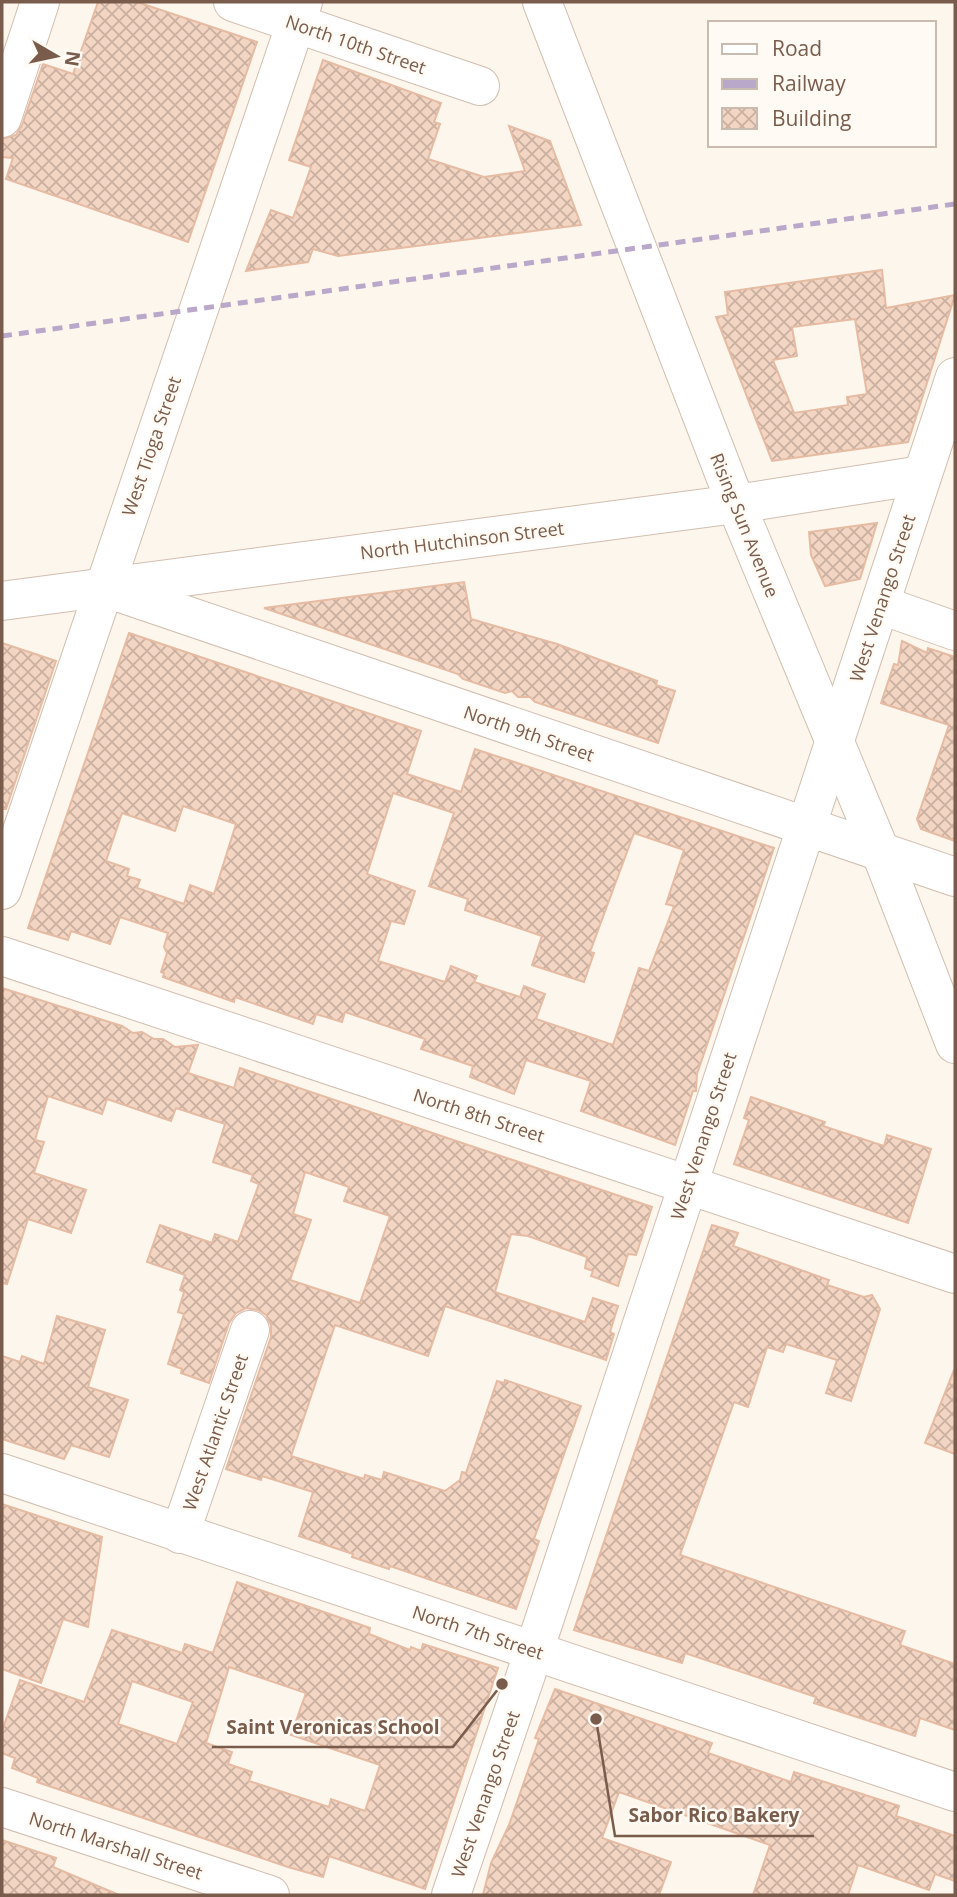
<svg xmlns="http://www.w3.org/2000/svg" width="957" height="1897" font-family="'Open Sans',sans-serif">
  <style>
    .building { fill: url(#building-cross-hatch); stroke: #e6bba3; stroke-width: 2; fill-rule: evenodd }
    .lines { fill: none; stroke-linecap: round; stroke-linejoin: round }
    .minor-casing { stroke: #d1beb0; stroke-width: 40 }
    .minor { stroke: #fff; stroke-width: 38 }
    .rail { stroke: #b9a8c9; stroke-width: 5; stroke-dasharray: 10 7; stroke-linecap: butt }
    .labels { text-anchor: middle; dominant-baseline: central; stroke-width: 5; stroke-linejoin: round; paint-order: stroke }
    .street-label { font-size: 18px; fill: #7a5c4d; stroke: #fffaf3 }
    .leader { fill: none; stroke: #7a5c4d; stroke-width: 2.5 }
    .callout-dot { fill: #7a5c4d; stroke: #fffaf3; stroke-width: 2.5 }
    .callout-label { font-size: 19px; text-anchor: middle; font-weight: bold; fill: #7a5c4d; stroke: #fffaf3; stroke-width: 5; stroke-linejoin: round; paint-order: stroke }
  </style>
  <defs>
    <pattern id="building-cross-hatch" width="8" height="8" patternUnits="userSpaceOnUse" patternTransform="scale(1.75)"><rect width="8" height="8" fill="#f3d5c3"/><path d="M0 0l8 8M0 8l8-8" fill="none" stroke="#cab0a1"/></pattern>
  </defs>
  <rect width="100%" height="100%" fill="#fdf6ec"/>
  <g class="building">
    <path d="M 98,2 L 137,2 L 257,42 L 188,242 L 6,179 L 13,158 L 2,157 L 2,139 L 16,135 L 22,125 L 43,64 L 73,74 Z"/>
    <path d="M 323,60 L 441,103 L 434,122 L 440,124 L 428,159 L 484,177 L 525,171 L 509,126 L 550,141 L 581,225 L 338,256 L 313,249 L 308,262 L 246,271 L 271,210 L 293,218 L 311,167 L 289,160 Z"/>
    <path d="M 882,270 L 886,308 L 955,295 L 908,442 L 772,461 L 716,317 L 728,315 L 725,292 ZM 855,319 L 867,394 L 847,397 L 848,405 L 794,413 L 773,360 L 797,356 L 792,327 Z"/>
    <path d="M 877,523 L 860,579 L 825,586 L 811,555 L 809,532 Z"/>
    <path d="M 464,582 L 471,619 L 557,644 L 657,681 L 656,685 L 675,691 L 658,743 L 535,702 L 530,697 L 518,697 L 512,691 L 505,693 L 463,679 L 458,674 L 264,608 Z"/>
    <path d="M 129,633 L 421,731 L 407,774 L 461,792 L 475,749 L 774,848 L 697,1074 L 696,1091 L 693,1091 L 675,1145 L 581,1111 L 591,1081 L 526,1060 L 514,1094 L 470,1077 L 473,1066 L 421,1049 L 425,1039 L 345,1012 L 342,1022 L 316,1014 L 313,1024 L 235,997 L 234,1002 L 163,977 L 164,973 L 161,972 L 167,953 L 164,947 L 168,933 L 120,917 L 110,944 L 71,931 L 68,940 L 28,928 ZM 393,793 L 454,813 L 429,886 L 468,899 L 465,910 L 542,936 L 532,965 L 584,982 L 594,953 L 590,952 L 634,833 L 684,850 L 666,904 L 674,906 L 649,971 L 639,968 L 613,1045 L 536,1019 L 545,994 L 524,986 L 520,997 L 474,982 L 477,976 L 451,966 L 445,982 L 378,961 L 391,921 L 404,924 L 415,891 L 367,874 ZM 183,806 L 236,824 L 214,894 L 190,885 L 184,904 L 137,888 L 140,880 L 127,876 L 129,869 L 106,861 L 122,813 L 175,831 Z"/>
    <path d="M 902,641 L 927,653 L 928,648 L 955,657 L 955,841 L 921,829 L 917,819 L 949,725 L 881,703 L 894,664 L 898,665 Z"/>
    <path d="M 2,643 L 56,661 L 6,809 L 2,809 Z"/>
    <path d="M 2,988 L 122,1026 L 133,1033 L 142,1032 L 154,1039 L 163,1039 L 175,1047 L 198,1045 L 188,1073 L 234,1088 L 240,1068 L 652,1207 L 636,1255 L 628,1254 L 618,1286 L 591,1276 L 593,1271 L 585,1268 L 587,1257 L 528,1236 L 511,1234 L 495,1292 L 585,1322 L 593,1298 L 618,1306 L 610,1332 L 614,1334 L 606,1360 L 445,1306 L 428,1356 L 335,1325 L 291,1456 L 364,1479 L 365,1475 L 382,1480 L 384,1472 L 445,1491 L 460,1480 L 462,1472 L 466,1473 L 497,1381 L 504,1383 L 505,1380 L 581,1406 L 534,1539 L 539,1541 L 516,1609 L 390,1566 L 389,1569 L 352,1557 L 353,1554 L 299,1536 L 313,1492 L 262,1476 L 261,1480 L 226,1469 L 271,1337 L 271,1325 L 266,1315 L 258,1310 L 246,1308 L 236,1313 L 229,1323 L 209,1383 L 181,1373 L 182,1369 L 168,1364 L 184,1314 L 178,1312 L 184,1292 L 180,1290 L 185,1275 L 147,1262 L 160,1225 L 212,1243 L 215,1234 L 238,1242 L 259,1184 L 251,1181 L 253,1175 L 213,1162 L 225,1124 L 176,1108 L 171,1121 L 107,1099 L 102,1114 L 48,1096 L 35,1140 L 44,1142 L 34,1173 L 86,1190 L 71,1233 L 28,1219 L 7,1284 L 2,1283 ZM 305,1172 L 349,1187 L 344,1201 L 390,1216 L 360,1303 L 290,1280 L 311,1220 L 293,1214 Z"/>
    <path d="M 751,1097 L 825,1122 L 823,1126 L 884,1146 L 887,1135 L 931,1149 L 908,1223 L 734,1164 L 749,1120 L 744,1118 Z"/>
    <path d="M 712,1225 L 738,1233 L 733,1246 L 829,1280 L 827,1285 L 864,1297 L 872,1295 L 880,1309 L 851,1401 L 826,1393 L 837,1360 L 786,1344 L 783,1352 L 767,1347 L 748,1407 L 734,1402 L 680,1555 L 905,1631 L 900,1645 L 955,1664 L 955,1730 L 920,1718 L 915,1736 L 814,1703 L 816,1697 L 685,1653 L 682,1663 L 574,1630 Z"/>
    <path d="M 57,1316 L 105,1330 L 88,1387 L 128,1400 L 109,1457 L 71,1445 L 64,1459 L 2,1439 L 2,1356 L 20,1362 L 22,1356 L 44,1364 Z"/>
    <path d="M 954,1370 L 955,1370 L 955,1454 L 925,1443 Z"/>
    <path d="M 2,1504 L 102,1537 L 88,1627 L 63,1619 L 41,1683 L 2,1669 Z"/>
    <path d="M 237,1582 L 370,1628 L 369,1634 L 410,1650 L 411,1647 L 421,1651 L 423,1644 L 498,1668 L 425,1889 L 329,1856 L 323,1877 L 288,1867 L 37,1782 L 38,1778 L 12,1768 L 15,1758 L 2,1753 L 2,1731 L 20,1680 L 84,1702 L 112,1630 L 182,1653 L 185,1644 L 213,1653 ZM 229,1667 L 306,1693 L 291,1735 L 380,1765 L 365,1811 L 331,1799 L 329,1807 L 249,1781 L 252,1772 L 228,1764 L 232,1752 L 206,1743 ZM 132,1681 L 193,1702 L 177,1744 L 118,1724 Z"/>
    <path d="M 555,1689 L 712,1743 L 708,1753 L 791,1782 L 794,1772 L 899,1806 L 896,1816 L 955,1836 L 955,1881 L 935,1874 L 929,1890 L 858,1865 L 848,1895 L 753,1895 L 770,1845 L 619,1792 L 602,1838 L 671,1862 L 659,1895 L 483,1895 L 491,1863 L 509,1825 L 539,1739 L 535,1738 Z"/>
    <path d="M 2,1840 L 56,1858 L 53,1867 L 119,1895 L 2,1895 Z"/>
  </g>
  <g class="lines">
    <g class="minor-casing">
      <g id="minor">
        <path d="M 233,2 L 480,86"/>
        <path d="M 542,2 L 736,504 L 881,853 L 955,1044"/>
        <path d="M 2,118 L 40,2"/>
        <path d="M 112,590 L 955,877"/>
        <path d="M 2,601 L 736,504 L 922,475"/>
        <path d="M 881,605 L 955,631"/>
        <path d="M 2,890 L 303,2"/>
        <path d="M 2,956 L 955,1274"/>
        <path d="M 2,1473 L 955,1792"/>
        <path d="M 180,1534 L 250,1330"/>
        <path d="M 2,1807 L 270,1895"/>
        <path d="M 451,1895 L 534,1651 L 955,377"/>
      </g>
    </g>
    <use href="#minor" class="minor"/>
    <path class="rail" d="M 2,336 L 955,204"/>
  </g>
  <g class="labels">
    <g class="street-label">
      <text transform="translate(356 44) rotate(19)">North 10th Street</text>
      <text transform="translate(151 446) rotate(-71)">West Tioga Street</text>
      <text transform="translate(745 525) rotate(68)">Rising Sun Avenue</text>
      <text transform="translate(462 540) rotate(-7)">North Hutchinson Street</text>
      <text transform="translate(882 598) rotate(-72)">West Venango Street</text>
      <text transform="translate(529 733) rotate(19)">North 9th Street</text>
      <text transform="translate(479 1115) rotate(18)">North 8th Street</text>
      <text transform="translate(703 1136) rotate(-72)">West Venango Street</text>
      <text transform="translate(215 1432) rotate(-71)">West Atlantic Street</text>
      <text transform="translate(478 1632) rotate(18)">North 7th Street</text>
      <text transform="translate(485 1794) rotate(-71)">West Venango Street</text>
      <text transform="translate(116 1845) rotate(18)">North Marshall Street</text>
    </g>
  </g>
  <path class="leader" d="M502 1684L453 1747H212M596 1719L615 1836H814"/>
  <g class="callout-dot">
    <circle cx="502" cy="1684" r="7"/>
    <circle cx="596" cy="1719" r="7"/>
  </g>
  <g class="callout-label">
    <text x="333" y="1734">Saint Veronicas School</text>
    <text x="714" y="1822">Sabor Rico Bakery</text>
  </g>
  <rect width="957" height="1897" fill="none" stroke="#7a5c4d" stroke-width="7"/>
  <rect x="708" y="21" width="228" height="126" fill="#fffaf3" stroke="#cabbb1" stroke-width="2"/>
  <rect x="722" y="44" width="35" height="10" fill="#ffffff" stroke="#cabbb1" stroke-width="2"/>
  <text x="772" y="56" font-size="21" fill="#7a5c4d">Road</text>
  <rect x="722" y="79" width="35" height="10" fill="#b9a8c9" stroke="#cabbb1" stroke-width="2"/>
  <text x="772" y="91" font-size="21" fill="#7a5c4d">Railway</text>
  <rect x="722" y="108" width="35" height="21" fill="url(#building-cross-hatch)" stroke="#cabbb1" stroke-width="2"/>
  <text x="772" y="126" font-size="21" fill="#7a5c4d">Building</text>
  <g transform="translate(56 56) rotate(99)" stroke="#fffaf3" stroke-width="5" paint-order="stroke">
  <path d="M0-5L12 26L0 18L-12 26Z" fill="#7a5c4d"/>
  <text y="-10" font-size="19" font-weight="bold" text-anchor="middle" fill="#7a5c4d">N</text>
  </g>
</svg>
